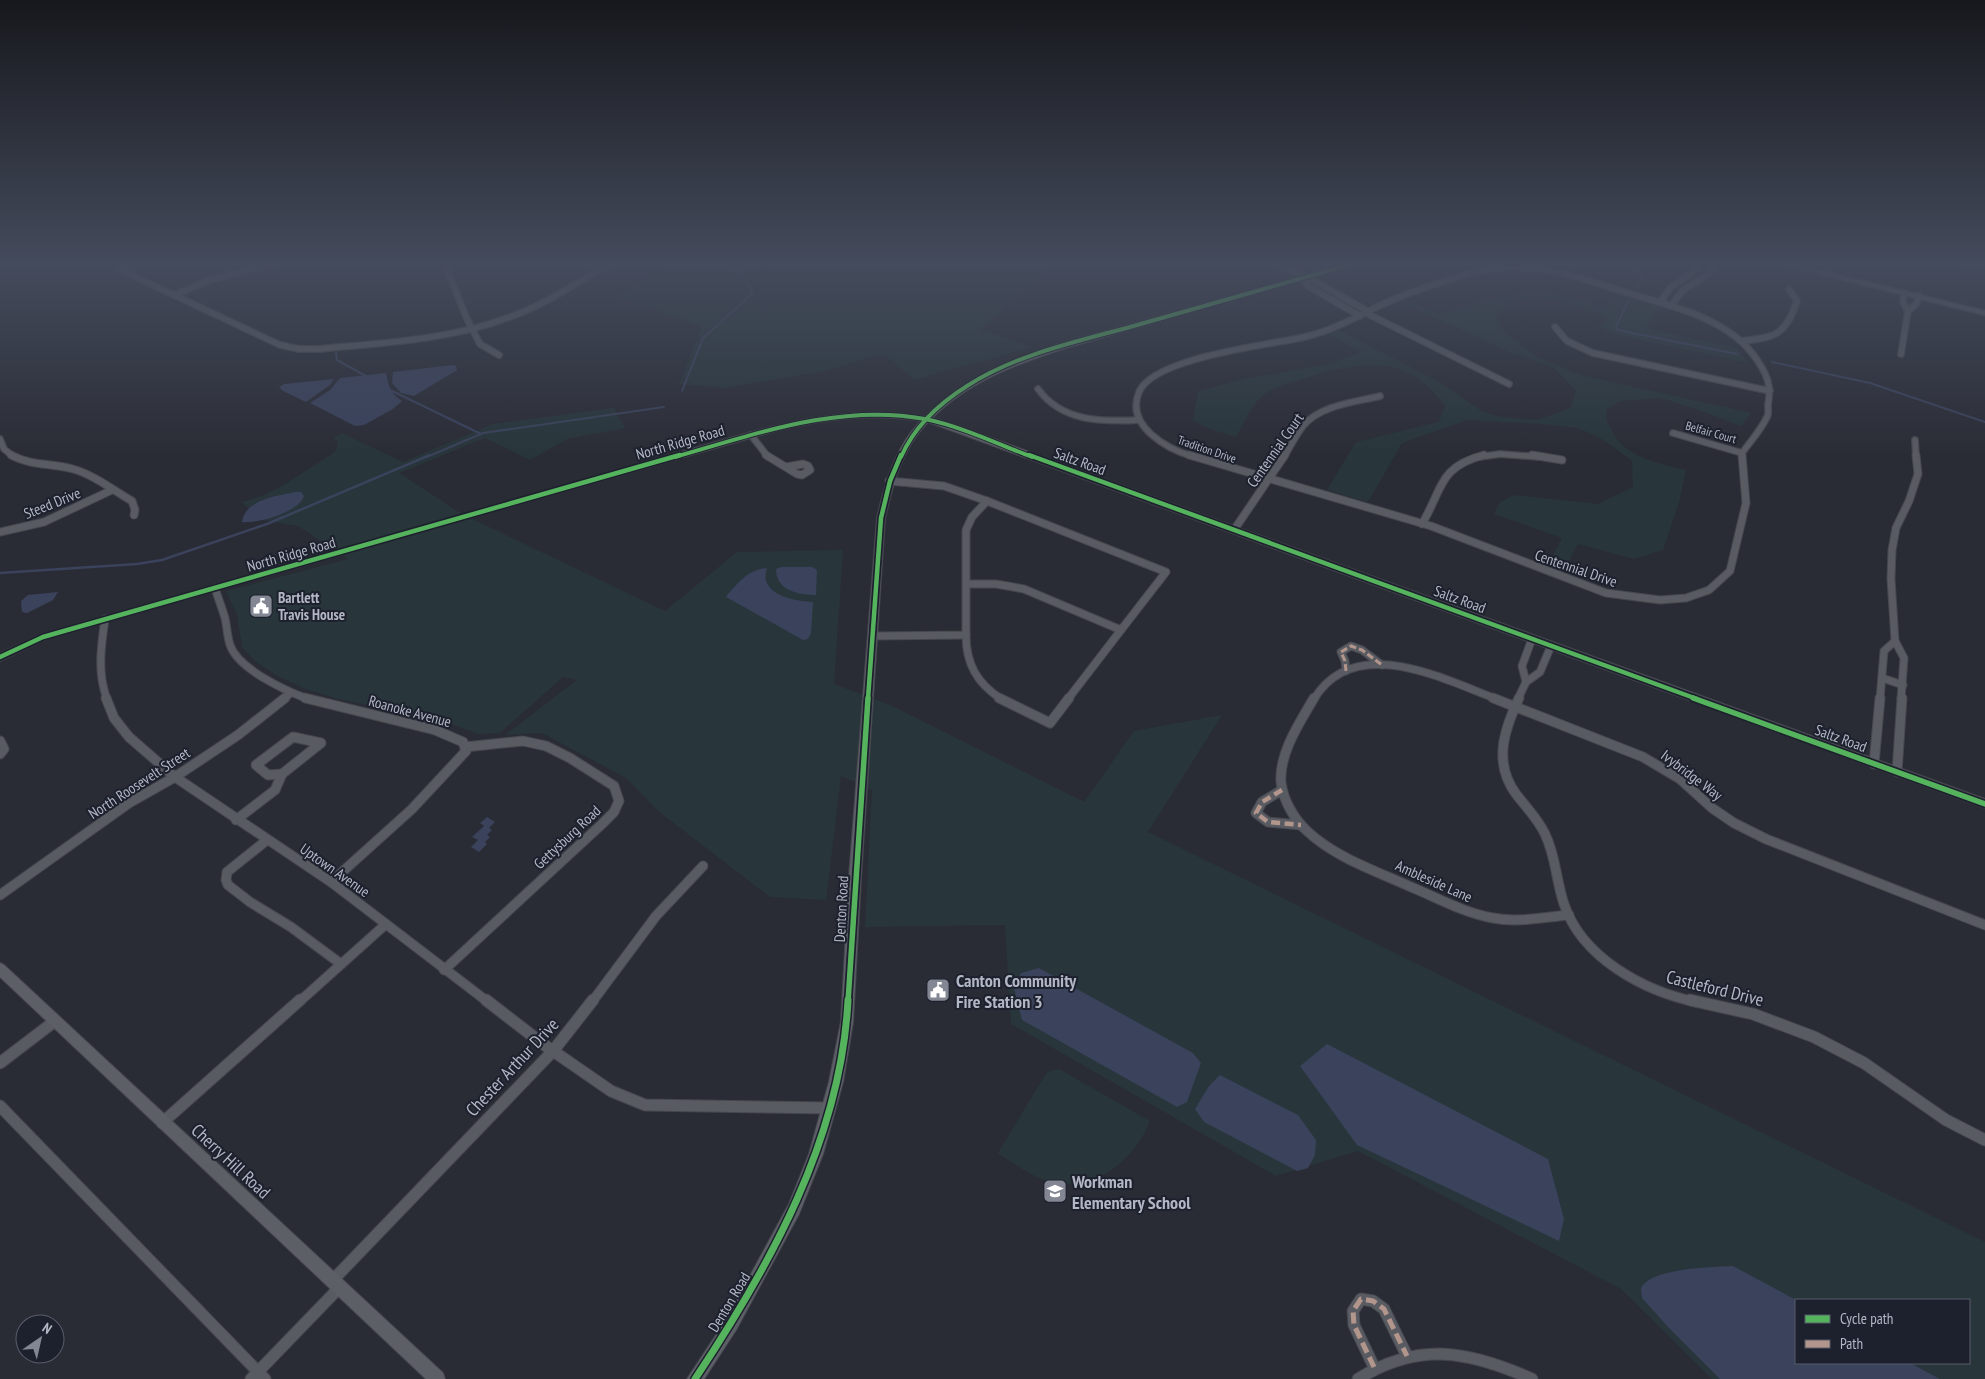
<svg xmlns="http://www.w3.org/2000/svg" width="1985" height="1379" font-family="'PT Sans Narrow',sans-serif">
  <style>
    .green { fill: #28353a; fill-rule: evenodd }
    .water { fill: #3a425c }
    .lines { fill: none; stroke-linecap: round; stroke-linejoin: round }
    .stream-far1 { stroke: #3a425c; stroke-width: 2 }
    .stream { stroke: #3a425c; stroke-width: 2.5 }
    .street-far3-casing { stroke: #46474e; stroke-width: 8 }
    .street-far2-casing { stroke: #46474e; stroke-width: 9 }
    .street-far1-casing { stroke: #46474e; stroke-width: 11 }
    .street-casing { stroke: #46474e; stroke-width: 13 }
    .secondary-casing { stroke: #46474e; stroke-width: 2 }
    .primary-casing { stroke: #474951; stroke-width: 3 }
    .street-far3 { stroke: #595b62; stroke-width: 5.5 }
    .street-far2 { stroke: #595b62; stroke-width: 7 }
    .street-far1 { stroke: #595b62; stroke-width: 9 }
    .street { stroke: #595b62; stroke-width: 11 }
    .secondary { fill: #5d5f67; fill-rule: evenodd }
    .primary { fill: #5b5d64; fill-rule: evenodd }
    .quiet-far2 { stroke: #b2968c; stroke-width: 3; stroke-dasharray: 7 3; stroke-linecap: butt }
    .quiet-far1 { stroke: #b2968c; stroke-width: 4.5; stroke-dasharray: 9 4.5; stroke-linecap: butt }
    .quiet { stroke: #b2968c; stroke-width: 5; stroke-dasharray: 11 5; stroke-linecap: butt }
    .cycleway-far3-casing { stroke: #1d212e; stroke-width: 6 }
    .cycleway-far2-casing { stroke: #1d212e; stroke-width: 8 }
    .cycleway-far1-casing { stroke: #1d212e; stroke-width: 9 }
    .cycleway-casing { stroke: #1d212e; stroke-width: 10 }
    .cycleway-far3 { stroke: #56b35d; stroke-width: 4 }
    .cycleway-far2 { stroke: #56b35d; stroke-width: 4.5 }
    .cycleway-far1 { stroke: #56b35d; stroke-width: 5.5 }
    .cycleway { stroke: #56b35d; stroke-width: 7 }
    .labels { text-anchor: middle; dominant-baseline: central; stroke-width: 4; stroke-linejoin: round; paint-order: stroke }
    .far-street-label { font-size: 12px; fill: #b3b7c5; stroke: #1d212e }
    .street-label { font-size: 15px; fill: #b3b7c5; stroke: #1d212e }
    .poi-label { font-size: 15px; font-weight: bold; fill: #b3b7c5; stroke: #1d212e; text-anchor: start }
    .near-poi-label { font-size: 18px; font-weight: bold; fill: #b3b7c5; stroke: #1d212e; text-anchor: start }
    .near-street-label { font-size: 18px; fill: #b3b7c5; stroke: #1d212e }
  </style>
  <rect width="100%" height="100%" fill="#2a2c35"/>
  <g class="green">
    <path d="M 674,262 L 1058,262 L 980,329 L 1032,347 L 914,380 L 884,354 L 820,372 L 724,388 L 679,384 L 702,327 L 616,295 Z"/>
    <path d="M 1930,262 L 1985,262 L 1985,276 Z"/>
    <path d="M 1522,291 L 1551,291 L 1607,308 L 1620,294 L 1661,306 L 1645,328 L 1737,348 L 1748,363 L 1614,334 L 1598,326 L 1605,322 L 1607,317 L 1568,303 L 1536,297 L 1510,302 L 1496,317 L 1503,331 L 1537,357 L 1581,375 L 1751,413 L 1741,426 L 1702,411 L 1661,398 L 1621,401 L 1607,409 C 1605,418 1607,422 1612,431 C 1625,458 1659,463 1686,470 L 1679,502 L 1663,550 L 1634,559 L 1578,544 L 1562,574 L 1546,568 L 1562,538 L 1494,514 L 1500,502 L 1514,495 L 1598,504 L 1633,487 L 1632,461 L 1605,441 L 1579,428 L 1542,424 L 1468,420 L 1402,443 L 1368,502 L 1327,490 L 1356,442 L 1439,422 L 1445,406 C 1406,354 1365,360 1309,377 C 1296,381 1278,385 1266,393 C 1253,402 1244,423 1236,437 L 1209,429 L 1193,420 L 1198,391 L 1243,379 L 1334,363 L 1360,352 L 1329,334 L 1339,330 L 1438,381 L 1480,410 L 1499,417 L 1538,420 L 1570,408 L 1576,391 L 1554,368 L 1500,348 L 1402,302 L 1406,300 L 1438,314 Z"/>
    <path d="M 614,408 L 625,428 L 568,439 L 530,460 L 485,438 L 399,473 L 462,514 L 665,611 L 737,552 L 843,550 L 834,684 L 890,705 L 1084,802 L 1134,731 L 1222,715 L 1148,832 L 1985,1242 L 1985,1379 L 1712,1379 L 1621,1289 L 1358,1151 L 1276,1176 L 1011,1024 L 1005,925 L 865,927 L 872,790 L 841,776 L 826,900 L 770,897 L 658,811 L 626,778 L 542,733 L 505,735 L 577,680 L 563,677 L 500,733 L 479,734 L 437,719 L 338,699 L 303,688 L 276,675 L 256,662 L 242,647 L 237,615 L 226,591 L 348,559 L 298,526 L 262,520 L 282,514 L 280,496 L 259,502 L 249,508 L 241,502 C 271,497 306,470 332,454 L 336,450 L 338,442 L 333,438 L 342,433 L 403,462 L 493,424 ZM 1796,1300 L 1969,1300 L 1969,1363 L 1796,1363 Z"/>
    <path d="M 1059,1069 L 1150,1121 C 1135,1159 1099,1189 1056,1183 C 1035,1180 1015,1164 998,1153 L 1047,1072 Z"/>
  </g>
  <g class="water">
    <path d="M 453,365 L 456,366 L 457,370 L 414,396 L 401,393 L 392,383 L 393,372 Z"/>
    <path d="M 386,373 C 389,386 390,393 402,401 L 393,409 L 364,425 L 355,426 L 310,403 L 330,390 L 340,378 Z"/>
    <path d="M 334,379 L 330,385 L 306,402 L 283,391 L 279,387 L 284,384 Z"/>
    <path d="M 295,492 L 301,492 L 304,496 C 299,512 258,524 242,522 C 245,499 278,496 295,492 Z"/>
    <path d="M 781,567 L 812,567 L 817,570 L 816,595 C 799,595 776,591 776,569 Z"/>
    <path d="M 767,568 C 766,572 765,578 766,581 C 772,598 799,601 813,602 L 811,633 L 808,639 L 803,640 L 726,597 L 728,594 C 740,581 749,569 767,568 Z"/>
    <path d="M 58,592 L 53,600 L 27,613 L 22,612 L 21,601 L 28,595 Z"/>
    <path d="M 487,817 L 495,822 L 489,828 L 492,830 L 487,835 L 490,837 L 485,842 L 487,844 L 479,852 L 471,847 L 478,840 L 472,837 L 484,826 L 480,823 Z"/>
    <path d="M 1039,968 L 1193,1053 L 1201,1063 L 1187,1102 L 1177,1107 L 1022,1020 L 1014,988 L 1021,973 Z"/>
    <path d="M 1327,1044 L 1548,1159 L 1564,1219 L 1559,1241 L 1357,1145 L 1300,1066 Z"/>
    <path d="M 1220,1075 L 1298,1115 L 1316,1140 L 1315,1155 L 1308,1168 L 1297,1171 L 1204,1122 L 1195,1109 L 1209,1086 Z"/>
    <path d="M 1733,1266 L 1796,1300 L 1796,1363 L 1910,1363 L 1940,1379 L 1720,1379 L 1668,1327 L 1642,1298 L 1641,1288 C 1651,1268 1712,1267 1733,1266 Z"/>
  </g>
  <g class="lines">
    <g class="stream-far1">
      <path d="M 1617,262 L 1638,269 L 1642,278 L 1637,288"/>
      <path d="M 1629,299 L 1616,327 L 1617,330 L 1737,354"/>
      <path d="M 336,352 L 337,360 L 366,376"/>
      <path d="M 1772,362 L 1870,383 L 1985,422"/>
      <path d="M 388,389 L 481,434"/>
      <path d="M 682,391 L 703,338 L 753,293 L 746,280 L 728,262"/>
      <path d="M 427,457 L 483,433 L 664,407"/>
    </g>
    <path class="stream" d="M 0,573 L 137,564 L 162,560 L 267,524 L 430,455"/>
    <g class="street-far3-casing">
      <g id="street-far3">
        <path d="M 118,262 L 119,267 L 125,272 L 174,295"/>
        <path d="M 279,262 L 210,280 L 174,295 L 280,345 L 299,349 L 319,349 C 380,343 449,340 507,318 C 545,305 578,282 612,262"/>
        <path d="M 444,262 L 467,319 L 480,344 L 499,355"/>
        <path d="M 1271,262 L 1318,283 L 1369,312"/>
        <path d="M 1302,278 L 1308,286 L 1360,316"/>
        <path d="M 1904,293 L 1903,302 L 1908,311 L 1916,304 L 1919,296"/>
        <path d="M 1660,302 L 1671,287 L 1692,273 L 1700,262"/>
        <path d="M 1672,305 L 1682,291 L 1707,275 L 1714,262"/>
        <path d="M 1366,313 L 1509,384"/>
        <path d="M 1555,327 L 1567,341 L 1593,353 L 1770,391"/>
        <path d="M 1741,341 C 1776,337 1785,336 1797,301 L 1789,289"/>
        <path d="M 1901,354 L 1908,311"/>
        <path d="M 1038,389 C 1062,422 1102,422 1139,420"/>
        <path d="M 1673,433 L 1742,453"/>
        <path d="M 751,435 L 768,457"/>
        <path d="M 0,439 L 4,449 L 14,457"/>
        <path d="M 1915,440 L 1916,457"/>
        <path d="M 1194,457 C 1167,449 1125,426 1139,392 C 1153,358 1266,345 1300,338 C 1330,332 1354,318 1381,305 C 1412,291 1480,266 1514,267 C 1554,268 1591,281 1628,293 C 1667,305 1703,312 1736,337 C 1750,348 1767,370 1769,387 C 1770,393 1769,399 1768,405 C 1768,409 1769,414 1767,417 C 1761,430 1750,442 1742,453 L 1742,457"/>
        <path d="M 1284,457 C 1290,447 1296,435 1303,426 C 1320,405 1356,402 1380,396"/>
        <path d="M 1479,457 L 1500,454 L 1541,457"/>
      </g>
    </g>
    <g class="street-far2-casing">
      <g id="street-far2">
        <path d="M 11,455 C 31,466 52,463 73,469 C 94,475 113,490 132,501 L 135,510 L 134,515"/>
        <path d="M 766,455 L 797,474 L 802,475 L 810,470 L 808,466 L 803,464 L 786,467"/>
        <path d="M 1189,455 L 1431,526 L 1606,593 L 1660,600 L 1686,598 L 1709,590 L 1730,571 L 1746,503 L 1742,455"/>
        <path d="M 1532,455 L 1562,460"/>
        <path d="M 1422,524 C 1443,489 1438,467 1484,455"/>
        <path d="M 1234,530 L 1285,455"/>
        <path d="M 0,532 L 44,522 L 112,490"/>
        <path d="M 967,584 L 996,584 L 1024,589 L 1121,630 L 1166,572 L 987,501"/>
        <path d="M 215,588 C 218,598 222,608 225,618 C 227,626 227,636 230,645 C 238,669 286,691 308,699"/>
        <path d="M 105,619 C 101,646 97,673 107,699"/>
        <path d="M 966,635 C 966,664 977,683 1001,699"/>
        <path d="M 873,636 L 966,635 L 966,530 L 972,517 L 987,501 L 944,486 L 889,481"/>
        <path d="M 1532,639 L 1522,666 L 1526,682 L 1540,672 L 1551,646"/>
        <path d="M 1346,671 L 1345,661 L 1341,652 L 1351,646 L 1362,650 L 1382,665"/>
        <path d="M 1882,678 L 1903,685"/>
        <path d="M 283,699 L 291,693"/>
        <path d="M 1068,699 L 1121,630"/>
        <path d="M 1314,699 C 1354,633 1442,678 1496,699"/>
        <path d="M 1518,699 L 1526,682"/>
        <path d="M 1880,699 L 1884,651 L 1895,641"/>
        <path d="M 1901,699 L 1904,658 L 1895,641 L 1891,579 L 1892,550 L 1896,528 L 1909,501 L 1918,474 L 1916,455"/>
      </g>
    </g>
    <g class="street-far1-casing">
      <g id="street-far1">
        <path d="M 106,698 L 114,718 L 129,737 L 175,777 L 331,882 L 386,924 L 299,1002"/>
        <path d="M 305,698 L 435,730 L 463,742 L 466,751 L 412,809 L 331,882"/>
        <path d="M 999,698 L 1050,723 L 1069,698"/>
        <path d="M 1314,698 C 1300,722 1279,753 1281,782 C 1283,800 1294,819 1307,831 C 1336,858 1376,871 1411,887 C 1438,898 1464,913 1493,918 C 1518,923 1544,917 1569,915"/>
        <path d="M 1493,698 L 1643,757 L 1680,779 L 1712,808 L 1734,823 L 1766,839 L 1985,925"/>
        <path d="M 1519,698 C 1504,730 1493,763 1516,794 C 1526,807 1538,819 1545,834 C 1556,856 1556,881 1564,904 C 1582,958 1644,991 1696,1002"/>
        <path d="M 293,737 L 321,743 L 282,774 L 268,775 L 256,765 Z"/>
        <path d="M 0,741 L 4,749 L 0,754"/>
        <path d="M 1874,764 L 1880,698"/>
        <path d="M 1897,772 L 1902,698"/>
        <path d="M 1282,790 L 1262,802 L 1256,813 L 1268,822 L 1301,825"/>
        <path d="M 236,820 L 275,790 L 282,774"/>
        <path d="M 267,840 L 227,872 L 226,880 L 228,885 L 250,902 L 291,927 L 341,964"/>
        <path d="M 0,895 L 129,803 L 175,777 L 238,735 L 285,698"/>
        <path d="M 386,924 L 488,1002"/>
        <path d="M 444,970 L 602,824 L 614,812 L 619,801 L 614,786 L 570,758 L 546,746 L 523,741 L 465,747"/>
        <path d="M 592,1002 L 656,916 L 703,866"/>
      </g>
    </g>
    <g class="street-casing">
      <g id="street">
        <path d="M 486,1000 L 543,1044 L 611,1091 L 645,1105 L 830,1108"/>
        <path d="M 1690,1000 L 1753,1014 L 1814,1037 L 1864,1063 L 1946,1120 L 1985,1140"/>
        <path d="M 0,1063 L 55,1021"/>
        <path d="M 0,1106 L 265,1379"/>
        <path d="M 162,1123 L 300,1000"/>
        <path d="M 332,1281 L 553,1051 L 593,1000"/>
        <path d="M 1374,1367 L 1354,1325 L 1353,1311 L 1361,1299 L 1373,1301 L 1384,1309 L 1407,1356"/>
        <path d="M 251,1379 L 339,1288"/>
        <path d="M 1358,1379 C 1420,1341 1469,1351 1532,1379"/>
      </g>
    </g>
    <g class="secondary-casing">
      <g id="secondary">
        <path d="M 1352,262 L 1362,262 L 1066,348 C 1017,364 969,381 932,418 L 958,426 L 1985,799 L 1985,808 L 928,422 C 902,448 893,484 885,518 L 861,877 L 853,1022 L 843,1082 L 823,1154 L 799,1214 L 736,1330 L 704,1379 L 687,1379 L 726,1320 L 789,1204 L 809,1154 L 829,1082 L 841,1022 L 849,877 L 877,518 C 885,483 895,447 921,421 C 871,413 824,419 775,431 L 46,639 L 0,661 L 0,653 L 40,635 L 748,433 C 810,417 860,407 925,417 C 963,379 1010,361 1060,344 Z"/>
        <path d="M 0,963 L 4,965 L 443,1373 L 445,1379 L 426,1379 L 0,977 Z"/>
      </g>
    </g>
    <g class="primary-casing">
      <path id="primary" d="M 1772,262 L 1785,262 L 1985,311 L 1985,315 Z"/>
    </g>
    <use href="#street-far3" class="street-far3"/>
    <use href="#street-far2" class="street-far2"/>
    <use href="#street-far1" class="street-far1"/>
    <use href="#street" class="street"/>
    <use href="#secondary" class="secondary"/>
    <use href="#primary" class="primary"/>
    <path class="quiet-far2" d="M 1346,671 L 1345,661 L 1341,652 L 1351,646 L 1362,650 L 1382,665"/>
    <path class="quiet-far1" d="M 1282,790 L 1262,802 L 1256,813 L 1268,822 L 1301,825"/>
    <path class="quiet" d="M 1374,1367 L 1354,1325 L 1353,1311 L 1361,1299 L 1373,1301 L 1384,1309 L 1407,1356"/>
    <g class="cycleway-far3-casing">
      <g id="cycleway-far3">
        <path d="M 675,457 C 756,434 840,403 925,419 C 960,426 998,444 1032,457"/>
        <path d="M 901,457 C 914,427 940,403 967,386 C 1015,355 1075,342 1130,327 C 1206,305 1283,284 1359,262"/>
      </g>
    </g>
    <g class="cycleway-far2-casing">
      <g id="cycleway-far2">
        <path d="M 1029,455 L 1697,699"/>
        <path d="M 0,657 L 43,637 L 680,455"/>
        <path d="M 868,699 L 881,518 L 890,481 L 901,455"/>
      </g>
    </g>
    <g class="cycleway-far1-casing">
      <g id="cycleway-far1">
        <path d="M 1693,698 L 1985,804"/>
        <path d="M 848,1002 L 868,698"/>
      </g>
    </g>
    <g class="cycleway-casing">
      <path id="cycleway" d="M 695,1379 C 770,1266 841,1139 848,1000"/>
    </g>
    <use href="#cycleway-far3" class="cycleway-far3"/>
    <use href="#cycleway-far2" class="cycleway-far2"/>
    <use href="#cycleway-far1" class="cycleway-far1"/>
    <use href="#cycleway" class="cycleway"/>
  </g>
  <linearGradient id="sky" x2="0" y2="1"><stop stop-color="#17181d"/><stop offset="0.58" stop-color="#444b5c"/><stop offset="1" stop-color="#444b5c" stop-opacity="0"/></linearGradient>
  <rect width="1985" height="455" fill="url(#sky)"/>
  <defs>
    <g id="civic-square" transform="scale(1.25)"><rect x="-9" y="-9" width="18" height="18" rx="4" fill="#838693" stroke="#1d212e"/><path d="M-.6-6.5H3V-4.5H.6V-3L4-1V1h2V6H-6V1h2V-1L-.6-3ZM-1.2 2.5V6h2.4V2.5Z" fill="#fff"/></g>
    <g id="school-square" transform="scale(1.25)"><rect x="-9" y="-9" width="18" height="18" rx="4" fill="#838693" stroke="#1d212e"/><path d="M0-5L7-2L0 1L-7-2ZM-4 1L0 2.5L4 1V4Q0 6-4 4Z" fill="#fff"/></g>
  </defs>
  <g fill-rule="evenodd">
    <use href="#civic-square" x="261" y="606"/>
    <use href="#civic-square" x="938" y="990"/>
    <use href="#school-square" x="1055" y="1191"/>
  </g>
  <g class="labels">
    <g class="far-street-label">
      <text transform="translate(1711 432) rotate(16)">Belfair Court</text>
      <text transform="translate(1207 449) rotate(19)">Tradition Drive</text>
    </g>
    <g class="street-label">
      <text transform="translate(680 442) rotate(-16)">North Ridge Road</text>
      <text transform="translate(1275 450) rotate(-55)">Centennial Court</text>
      <text transform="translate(1080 461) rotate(20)">Saltz Road</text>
      <text transform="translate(52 503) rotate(-22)">Steed Drive</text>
      <text transform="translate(291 554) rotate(-16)">North Ridge Road</text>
      <text transform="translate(1576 568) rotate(19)">Centennial Drive</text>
      <text transform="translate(1460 599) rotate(20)">Saltz Road</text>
      <text transform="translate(410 711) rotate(15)">Roanoke Avenue</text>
      <text transform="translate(1841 738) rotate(20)">Saltz Road</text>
      <text transform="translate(1692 775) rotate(37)">Ivybridge Way</text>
      <text transform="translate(139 783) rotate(-33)">North Roosevelt Street</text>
      <text transform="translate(567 837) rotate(-43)">Gettysburg Road</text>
      <text transform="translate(335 870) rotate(35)">Uptown Avenue</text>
      <text transform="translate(1434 881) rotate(24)">Ambleside Lane</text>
      <text transform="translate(841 909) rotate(-87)">Denton Road</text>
      <text transform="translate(729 1302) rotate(-59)">Denton Road</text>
    </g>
    <g class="poi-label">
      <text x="278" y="597">Bartlett<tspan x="278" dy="17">Travis House</tspan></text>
    </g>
    <g class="near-poi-label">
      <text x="956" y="980">Canton Community<tspan x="956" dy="21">Fire Station 3</tspan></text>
      <text x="1072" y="1181">Workman<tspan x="1072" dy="21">Elementary School</tspan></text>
    </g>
    <g class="near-street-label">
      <text transform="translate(1715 988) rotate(14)">Castleford Drive</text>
      <text transform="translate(512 1067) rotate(-47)">Chester Arthur Drive</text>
      <text transform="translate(231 1161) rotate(43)">Cherry Hill Road</text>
    </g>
  </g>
  <rect x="1795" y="1299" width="175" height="65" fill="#1d212e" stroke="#595d6a"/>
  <rect x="1805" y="1315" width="25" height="8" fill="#56b35d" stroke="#595d6a"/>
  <text x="1840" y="1324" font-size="15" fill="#b3b7c5">Cycle path</text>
  <rect x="1805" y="1340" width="25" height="8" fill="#b2968c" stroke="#595d6a"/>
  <text x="1840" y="1349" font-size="15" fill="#b3b7c5">Path</text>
  <g transform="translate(40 1339) rotate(34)"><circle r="24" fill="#1d212e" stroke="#595d6a"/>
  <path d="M0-4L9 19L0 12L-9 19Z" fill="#838693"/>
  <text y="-8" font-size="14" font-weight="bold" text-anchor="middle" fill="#b3b7c5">N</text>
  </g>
</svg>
